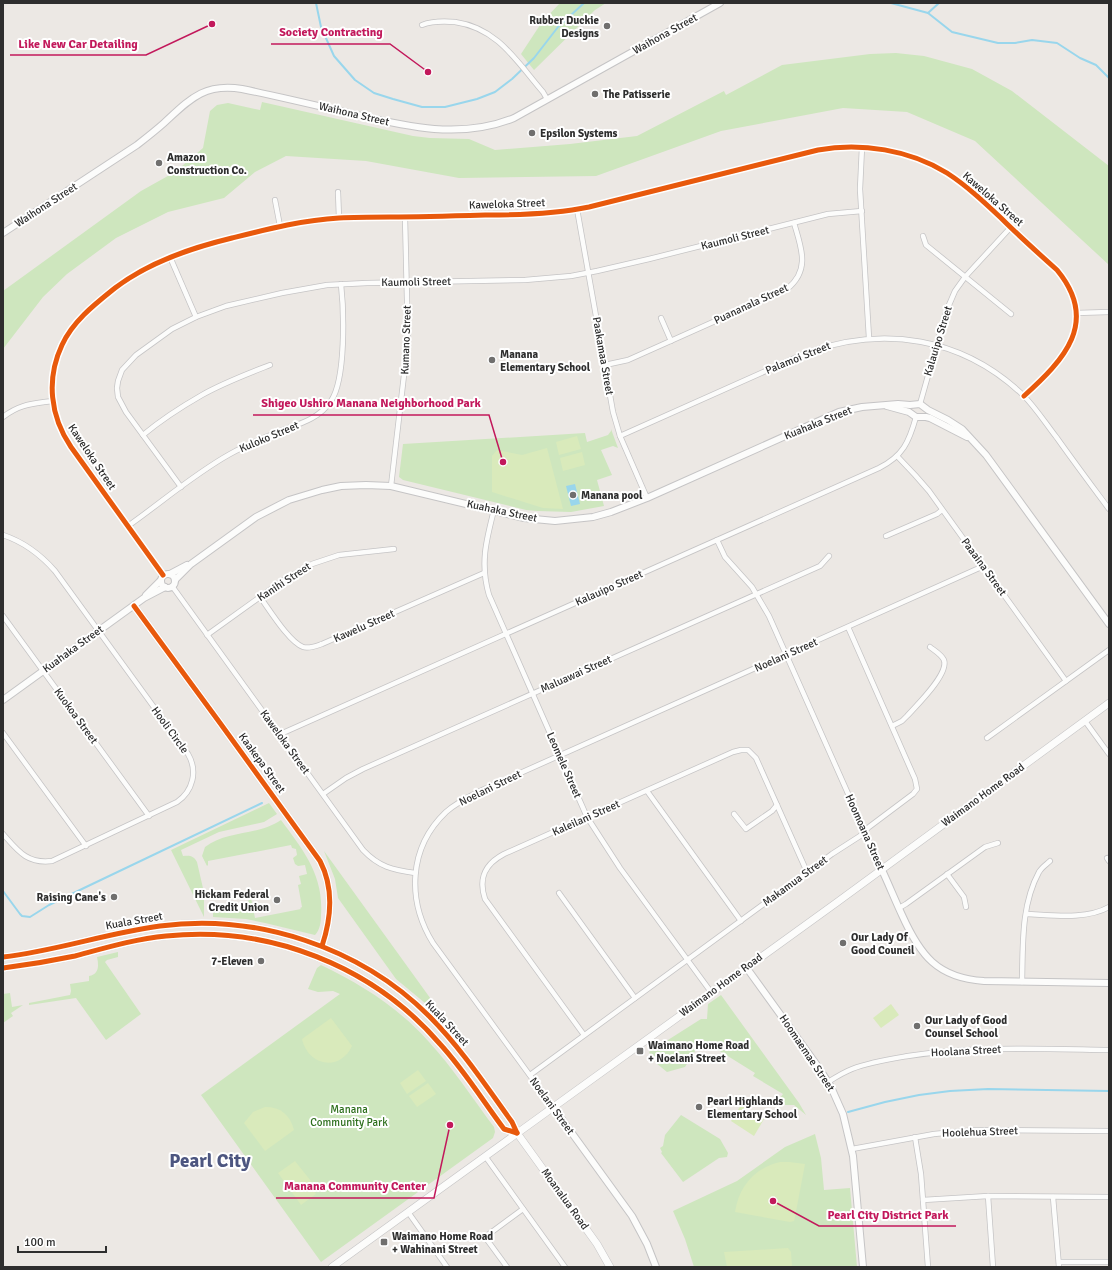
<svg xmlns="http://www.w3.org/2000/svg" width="1112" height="1270" font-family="Signika,sans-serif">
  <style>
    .green { fill: #cee6be }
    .pitch { fill: #d9eabb }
    .water { fill: #99d6ec }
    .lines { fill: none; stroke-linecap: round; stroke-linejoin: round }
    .stream { stroke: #99d6ec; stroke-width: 2 }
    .minor-casing { stroke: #c5c4c5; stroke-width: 6 }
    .tertiary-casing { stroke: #c5c4c5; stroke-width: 8 }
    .secondary-casing { stroke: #c5c4c5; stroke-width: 8 }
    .minor { stroke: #fcfcfb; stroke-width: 4.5 }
    .tertiary { stroke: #fcfcfb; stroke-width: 6 }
    .secondary { stroke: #fcfcfb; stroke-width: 7 }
    .cycleway-casing { stroke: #fff; stroke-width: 8 }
    .cycleway { stroke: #e8590c; stroke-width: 5 }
    .poi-dot { fill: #706f6e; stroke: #fff; stroke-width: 1.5 }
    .labels { text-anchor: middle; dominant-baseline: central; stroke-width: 4; stroke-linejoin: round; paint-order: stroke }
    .poi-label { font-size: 11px; font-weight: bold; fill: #2e2e2e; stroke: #fff; text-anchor: start }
    .street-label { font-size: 11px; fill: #2e2e2e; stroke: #fff }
    .park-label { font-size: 11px; fill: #2c6e1b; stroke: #fff }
    .town-label { font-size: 19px; font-weight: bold; fill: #4d5680; stroke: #fff }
    .leader { fill: none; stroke: #c2185b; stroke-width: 1.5 }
    .callout-dot { fill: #c2185b; stroke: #fff; stroke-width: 1.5 }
    .callout-label { font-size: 12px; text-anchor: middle; font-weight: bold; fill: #c2185b; stroke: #fff; stroke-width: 4; stroke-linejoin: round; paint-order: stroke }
  </style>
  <rect width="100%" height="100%" fill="#ece8e4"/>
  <g class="green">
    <path d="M 560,3 L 606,3 L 595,10 L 534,70 L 521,54 L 542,22 Z"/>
    <path d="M 896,53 L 924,56 L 972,69 L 1012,91 L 1109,166 L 1109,265 L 975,141 L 907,112 L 843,108 L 721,131 L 596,176 L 459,178 L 366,161 L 286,156 L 255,172 L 224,198 L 168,212 L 116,238 L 67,274 L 43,297 L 3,349 L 3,291 L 141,191 L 175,172 L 203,148 L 210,111 L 217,105 L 228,103 L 260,110 L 262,102 L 413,136 L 430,138 L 469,139 L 495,150 L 570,144 L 637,136 L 724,91 L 726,95 L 782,65 L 870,54 Z"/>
    <path d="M 611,429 L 618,448 L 613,446 L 601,450 L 612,475 L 597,480 L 604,506 L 571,512 L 537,511 L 526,510 L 403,480 L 399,477 L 403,444 L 585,433 L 587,442 L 608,435 L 611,431 Z"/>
    <path d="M 269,803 L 277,814 L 264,822 L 219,832 L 181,850 L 183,856 C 190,855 194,856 197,862 L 205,897 L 204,898 L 204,917 L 171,850 Z"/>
    <path d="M 281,820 C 303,850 324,875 321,915 C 321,922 320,930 315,935 L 265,923 L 246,919 L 213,917 L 213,912 L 215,909 L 236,906 L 237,910 L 247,909 L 246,903 L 251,898 L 255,918 L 301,909 L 300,908 L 302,907 L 298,885 L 301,884 L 299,876 L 307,874 L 305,865 L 298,866 L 295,864 L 293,858 L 297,855 L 296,849 L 292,848 L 291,845 L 208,861 L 208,865 L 207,866 L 202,856 L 205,847 C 227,830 258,836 281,820 Z"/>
    <path d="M 324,851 L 459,1038 L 425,1003 L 396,979 L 338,898 L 335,879 Z"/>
    <path d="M 118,952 L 118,957 L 107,960 L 105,962 L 141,1014 L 106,1040 L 76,998 L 29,1005 L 29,1003 L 70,995 L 71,991 L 70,984 L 89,981 L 89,976 C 99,974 99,966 97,957 Z"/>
    <path d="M 321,965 C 361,984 399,1008 429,1042 C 453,1068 473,1099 494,1127 L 495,1132 L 493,1138 L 321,1262 L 201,1095 L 340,994 L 333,991 L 318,992 L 308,989 L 317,968 Z"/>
    <path d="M 10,993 L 12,1007 L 23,1005 L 11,1013 L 13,1016 L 3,1023 L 3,994 Z"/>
    <path d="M 721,995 L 799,1103 L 806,1115 L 794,1105 L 785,1105 L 780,1098 L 783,1094 L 753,1076 L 755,1073 L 702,1040 L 685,1067 L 667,1072 L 656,1063 L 649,1052 L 701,1019 L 707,1019 L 708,1004 Z"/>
    <path d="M 681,1115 L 720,1139 L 728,1153 L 727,1157 L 719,1158 L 683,1182 L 661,1153 L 662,1152 L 660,1148 L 663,1146 L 665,1135 Z"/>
    <path d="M 815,1134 L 821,1158 L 824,1190 L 850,1188 L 857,1267 L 694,1267 L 685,1239 L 673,1211 L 737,1181 L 785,1147 Z"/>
  </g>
  <g class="pitch">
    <path d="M 577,436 L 581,449 L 559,455 L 556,442 Z"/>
    <path d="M 547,448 L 563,509 L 543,508 L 492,492 L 492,456 L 497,450 L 522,455 Z"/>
    <path d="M 582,452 L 585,465 L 563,471 L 560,458 Z"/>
    <path d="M 891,1004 L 899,1015 L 881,1028 L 873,1018 Z"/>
    <path d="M 331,1018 L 352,1046 C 340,1072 308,1066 302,1039 Z"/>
    <path d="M 418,1070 L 426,1081 L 407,1094 L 400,1083 Z"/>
    <path d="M 428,1083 L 436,1094 L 417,1107 L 409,1096 Z"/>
    <path d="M 741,1105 L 764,1119 L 754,1136 L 731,1121 Z"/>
    <path d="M 265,1107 C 281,1107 290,1115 294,1130 L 265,1151 L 244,1123 L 253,1112 Z"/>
    <path d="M 295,1161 L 315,1186 L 313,1187 L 316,1190 L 314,1191 L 316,1194 L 301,1205 L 278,1173 Z"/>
    <path d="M 780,1162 L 789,1162 L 805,1164 L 795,1217 L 794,1221 L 790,1222 L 735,1212 C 739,1186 755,1168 780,1162 Z"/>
    <path d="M 788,1248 L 791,1252 L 792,1267 L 727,1267 L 724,1252 Z"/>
  </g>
  <path class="water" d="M 575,484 L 580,504 L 571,506 L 566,486 Z"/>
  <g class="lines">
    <g class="stream">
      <path d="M 316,3 L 321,27 L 334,56 L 355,80 L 374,93 L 393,99 L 422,107 L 445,107 L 477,99 L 495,92 L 512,79 L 534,58 L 558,27 L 584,3"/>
      <path d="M 891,3 L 928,13 L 939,3"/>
      <path d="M 928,13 L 952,32 L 998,43 L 1015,43 L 1032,40 L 1057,43 L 1080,58 L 1096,65 L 1109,78"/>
      <path d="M 3,891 L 20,914 L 22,916 L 30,917 L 49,905 L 84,888 L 262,803"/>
      <path d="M 848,1112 L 885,1102 L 919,1095 L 950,1091 L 988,1089 L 1109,1091"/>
    </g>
    <g class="minor-casing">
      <g id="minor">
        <path d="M 422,25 C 432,21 443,21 455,22 C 498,28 517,62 543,92 L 547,99"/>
        <path d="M 862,147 L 860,189 L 869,338"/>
        <path d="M 338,192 L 339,218"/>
        <path d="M 275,200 L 280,226"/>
        <path d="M 577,209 L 613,412 L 620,436 L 647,498"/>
        <path d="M 923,236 L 926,245 L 1011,314"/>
        <path d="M 170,257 L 196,317"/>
        <path d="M 1076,313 L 1109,312"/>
        <path d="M 661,318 L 671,341"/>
        <path d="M 605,365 L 628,360 L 787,289 C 811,270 801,247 794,223"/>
        <path d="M 920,404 L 946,312 L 955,291 L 965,277 L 1011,227"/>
        <path d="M 3,417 C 20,404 32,404 52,401"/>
        <path d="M 143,435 C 161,420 181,407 202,395 C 223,383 247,374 270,365"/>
        <path d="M 620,436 L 806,353 C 883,325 962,337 1023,395 C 1036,408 1046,424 1057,438 C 1074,462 1092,486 1109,509"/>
        <path d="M 897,456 L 915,475 L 929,491 L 1066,681"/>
        <path d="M 391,486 L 408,341 L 405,217"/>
        <path d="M 181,487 L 126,412 L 118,397 L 117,388 L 118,381 L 122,370 L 136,355 L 172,329 L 196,317 L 226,306 L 282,293 L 327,285 L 367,283 L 525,280 L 571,276 L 597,271 L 649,259 L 828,214 L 862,211"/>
        <path d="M 494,510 C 486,541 480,564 489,595 L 587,817 L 620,868 L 711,992"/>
        <path d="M 128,526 C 162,502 194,474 230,454 C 246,445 263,438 280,431 C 299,424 319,419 331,401 C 346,379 344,311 341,284"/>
        <path d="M 3,535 C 24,542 41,555 55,571 L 188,754 C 198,771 193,791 177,802 L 52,861 C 27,864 18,851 3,834"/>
        <path d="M 886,536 L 937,514 L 942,510"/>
        <path d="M 717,540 L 725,557 L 752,587 L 769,616 L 882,870"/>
        <path d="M 163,575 L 71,447 C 50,416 46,379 62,345 C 73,321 95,304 115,288 C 149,262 191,248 232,238 C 268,229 303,220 339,218 C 356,217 373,217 390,217 C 423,217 455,216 488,215 C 522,215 556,214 589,207 L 818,150 C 861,142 910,150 947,173 C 967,186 984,202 1001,218 C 1019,236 1038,253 1057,270 C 1100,322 1064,360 1024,396"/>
        <path d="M 172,586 L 363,850 C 379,867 393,870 415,873"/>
        <path d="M 260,597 C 269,609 289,642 303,647 C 309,649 316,646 322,644 L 484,573"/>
        <path d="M 3,616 L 149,816"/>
        <path d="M 207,635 L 285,579 L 312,564 L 339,555 L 394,549"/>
        <path d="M 1085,721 L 1109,754"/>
        <path d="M 892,726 L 902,721 L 907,716 C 917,705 949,674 944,660 C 941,654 935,651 930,647"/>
        <path d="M 3,733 L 86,846"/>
        <path d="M 280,736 L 285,732 L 879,468 C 903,456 909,442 916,417"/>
        <path d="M 987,738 L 1109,650"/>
        <path d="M 647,791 L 741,921"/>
        <path d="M 323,794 L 346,778 L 363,769 L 820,566 L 829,556"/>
        <path d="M 734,814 L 746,829 L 772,811 L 777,805"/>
        <path d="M 1107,858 L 1109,861"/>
        <path d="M 947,874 L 964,897 L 966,907"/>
        <path d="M 559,893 L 635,998"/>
        <path d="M 899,908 L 906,904 L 985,847 L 998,843"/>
        <path d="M 1026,914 C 1052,915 1086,920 1109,907"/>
        <path d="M 1022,982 C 1023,945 1021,905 1039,872 C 1042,867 1047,864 1050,861"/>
        <path d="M 584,1035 L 485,899 C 478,878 485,864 504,854 L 733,752 L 741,750 L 748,750 L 756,758 L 807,872"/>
        <path d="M 530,1075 L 832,854 L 860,836 L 869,827 L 913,794 L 917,789 L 915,779 L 848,627"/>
        <path d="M 828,1082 C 836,1077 844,1072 852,1069 C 870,1062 890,1059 908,1056 C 975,1046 1042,1049 1109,1050"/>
        <path d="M 553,1107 L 433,943 C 407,901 408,848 446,812 C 456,803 468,797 480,791 L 977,569 L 983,566"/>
        <path d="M 915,1137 L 921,1174 L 928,1267"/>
        <path d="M 852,1149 L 934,1134 L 975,1130 L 1109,1131"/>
        <path d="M 485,1156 L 565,1267"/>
        <path d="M 988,1196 L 993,1267"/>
        <path d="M 1053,1197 L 1059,1267"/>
        <path d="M 923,1200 L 988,1196 L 1109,1197"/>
        <path d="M 408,1212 L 447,1267"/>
        <path d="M 1059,1262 L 1109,1262"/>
        <path d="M 507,1267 L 485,1237 L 523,1209"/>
      </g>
    </g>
    <g class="tertiary-casing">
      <g id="tertiary">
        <path d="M 3,233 L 137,145 C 146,138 155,131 164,123 C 190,99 204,83 242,89 C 276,96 310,104 344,112 C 400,125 458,141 514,118 L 720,3"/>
        <path d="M 887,406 L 909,412 L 916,417 L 926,417 L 930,418 L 967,437"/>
        <circle cx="168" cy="581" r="7"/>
        <path d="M 170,574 L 187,565"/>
        <path d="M 175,580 L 191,564 L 256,517 L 289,500 L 322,490 L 341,486 L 366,485 L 391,486 L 524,518 L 555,521 L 593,517 L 611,512 L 647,498 L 839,412 L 862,407 L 898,404 L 910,405 L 920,404 L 928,410 L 948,420 L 962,429 L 986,455 L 1109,624"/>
        <path d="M 146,595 L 160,581"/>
        <path d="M 134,606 L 220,723 L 320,861 C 334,888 331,919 322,946"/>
        <path d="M 3,700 L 144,598 L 165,587"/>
        <path d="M 882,870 C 889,885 895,900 902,915 C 920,955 937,978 984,981 L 1109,983"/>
        <path d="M 746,967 L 819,1068 L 831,1087 L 843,1114 L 853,1156 L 863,1267"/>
        <path d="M 553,1107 L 632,1216 L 647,1244 L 656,1267"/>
      </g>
    </g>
    <g class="secondary-casing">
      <g id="secondary">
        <path d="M 3,957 C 56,951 107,933 160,926 C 256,913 360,947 429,1016 C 461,1048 486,1086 512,1122 L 517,1133 L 597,1244 L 610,1267"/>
        <path d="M 3,968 C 27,965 51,961 75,956 C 105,948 135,939 166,936 C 269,925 373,966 440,1044 C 464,1070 483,1101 504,1129 L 517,1133"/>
        <path d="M 332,1267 L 836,903 L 1109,703"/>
      </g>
    </g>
    <use href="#minor" class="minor"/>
    <use href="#tertiary" class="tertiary"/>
    <use href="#secondary" class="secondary"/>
    <g class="cycleway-casing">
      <g id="cycleway">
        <path d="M 163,575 L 71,447 C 50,416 46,379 62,345 C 73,321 95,304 115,288 C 149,262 191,248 232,238 C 268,229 303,220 339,218 C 356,217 373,217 390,217 C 423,217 455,216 488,215 C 522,215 556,214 589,207 L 818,150 C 861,142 910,150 947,173 C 967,186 984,202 1001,218 C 1019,236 1038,253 1057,270 C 1100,322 1064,360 1024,396"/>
        <path d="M 134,606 L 220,723 L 320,861 C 334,888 331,919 322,946"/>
        <path d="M 3,957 C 56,951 107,933 160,926 C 256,913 360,947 429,1016 C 461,1048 486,1086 512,1122 L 517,1133"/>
        <path d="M 3,968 C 27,965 51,961 75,956 C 105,948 135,939 166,936 C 269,925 373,966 440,1044 C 464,1070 483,1101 504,1129 L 517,1133"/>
      </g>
    </g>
    <use href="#cycleway" class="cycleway"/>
  </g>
  <g class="poi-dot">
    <circle cx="607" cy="26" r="4"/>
    <circle cx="595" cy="94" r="4"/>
    <circle cx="532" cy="133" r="4"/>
    <circle cx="159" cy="163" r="4"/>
    <circle cx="492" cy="360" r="4"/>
    <circle cx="573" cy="495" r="4"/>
    <circle cx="114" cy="897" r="4"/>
    <circle cx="277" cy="900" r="4"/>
    <circle cx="843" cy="943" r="4"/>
    <circle cx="261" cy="961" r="4"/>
    <circle cx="917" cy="1026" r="4"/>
    <rect x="636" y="1047" width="8" height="8" rx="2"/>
    <circle cx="699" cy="1107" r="4"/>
    <rect x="380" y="1238" width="8" height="8" rx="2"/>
  </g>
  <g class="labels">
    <g class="poi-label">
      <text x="599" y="20" text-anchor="end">Rubber Duckie<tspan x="599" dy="13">Designs</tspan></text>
      <text x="603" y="94">The Patisserie</text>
      <text x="540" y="133">Epsilon Systems</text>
      <text x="167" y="157">Amazon<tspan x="167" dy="13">Construction Co.</tspan></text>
      <text x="500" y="354">Manana<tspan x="500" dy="13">Elementary School</tspan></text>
      <text x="581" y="495">Manana pool</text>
      <text x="269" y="894" text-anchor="end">Hickam Federal<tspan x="269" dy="13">Credit Union</tspan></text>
      <text x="106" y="897" text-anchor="end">Raising Cane's</text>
      <text x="851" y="937">Our Lady Of<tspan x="851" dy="13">Good Council</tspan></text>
      <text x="253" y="961" text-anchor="end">7-Eleven</text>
      <text x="925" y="1020">Our Lady of Good<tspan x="925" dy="13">Counsel School</tspan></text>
      <text x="648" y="1045">Waimano Home Road<tspan x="648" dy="13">+ Noelani Street</tspan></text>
      <text x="707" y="1101">Pearl Highlands<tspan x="707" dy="13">Elementary School</tspan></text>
      <text x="392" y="1236">Waimano Home Road<tspan x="392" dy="13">+ Wahinani Street</tspan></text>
    </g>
    <g class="street-label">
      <text transform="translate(665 34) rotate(-29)">Waihona Street</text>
      <text transform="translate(354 114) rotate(13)">Waihona Street</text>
      <text transform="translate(993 199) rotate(41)">Kaweloka Street</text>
      <text transform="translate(507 204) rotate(-2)">Kaweloka Street</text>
      <text transform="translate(46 205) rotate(-33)">Waihona Street</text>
      <text transform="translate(735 238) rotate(-14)">Kaumoli Street</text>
      <text transform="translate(416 282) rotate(-1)">Kaumoli Street</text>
      <text transform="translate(751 304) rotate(-25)">Puananala Street</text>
      <text transform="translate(406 340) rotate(-88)">Kumano Street</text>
      <text transform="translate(938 341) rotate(-73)">Kalauipo Street</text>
      <text transform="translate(603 356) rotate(80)">Paakamaa Street</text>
      <text transform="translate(798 358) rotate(-22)">Palamoi Street</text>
      <text transform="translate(818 423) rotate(-22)">Kuahaka Street</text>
      <text transform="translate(269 437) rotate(-23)">Kuloko Street</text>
      <text transform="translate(92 457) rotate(56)">Kaweloka Street</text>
      <text transform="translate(502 511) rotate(12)">Kuahaka Street</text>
      <text transform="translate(984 567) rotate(54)">Paaaina Street</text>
      <text transform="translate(284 582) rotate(-33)">Kanihi Street</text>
      <text transform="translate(609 588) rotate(-24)">Kalauipo Street</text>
      <text transform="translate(364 626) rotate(-24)">Kawelu Street</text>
      <text transform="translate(73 649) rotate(-36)">Kuahaka Street</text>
      <text transform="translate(786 655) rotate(-24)">Noelani Street</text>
      <text transform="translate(576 674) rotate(-24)">Maluawai Street</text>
      <text transform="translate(76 716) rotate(54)">Kuokoa Street</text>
      <text transform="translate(170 730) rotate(54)">Hooli Circle</text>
      <text transform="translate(285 742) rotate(54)">Kaweloka Street</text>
      <text transform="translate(262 763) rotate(54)">Kaakepa Street</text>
      <text transform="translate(564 765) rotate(66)">Leomele Street</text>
      <text transform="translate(490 788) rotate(-26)">Noelani Street</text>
      <text transform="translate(983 795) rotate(-36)">Waimano Home Road</text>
      <text transform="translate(586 818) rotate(-24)">Kaleilani Street</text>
      <text transform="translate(865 832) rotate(66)">Hoomoana Street</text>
      <text transform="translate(795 881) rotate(-36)">Makamua Street</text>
      <text transform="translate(134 921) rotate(-10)">Kuala Street</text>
      <text transform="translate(721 985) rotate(-36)">Waimano Home Road</text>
      <text transform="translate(447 1023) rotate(47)">Kuala Street</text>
      <text transform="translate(966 1051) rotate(-3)">Hoolana Street</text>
      <text transform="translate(807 1053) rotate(56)">Hoomaemae Street</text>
      <text transform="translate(552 1106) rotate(54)">Noelani Street</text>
      <text transform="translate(980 1132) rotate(-2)">Hoolehua Street</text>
      <text transform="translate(565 1199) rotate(54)">Moanalua Road</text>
    </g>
    <g class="park-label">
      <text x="349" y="1109">Manana<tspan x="349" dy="13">Community Park</tspan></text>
    </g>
    <g class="town-label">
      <text x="210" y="1161">Pearl City</text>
    </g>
  </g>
  <path class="leader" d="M428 72L390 44H271M212 24L146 55H10M503 462L489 415H253M450 1125L434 1198H276M773 1201L819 1226H956"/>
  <g class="callout-dot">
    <circle cx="428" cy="72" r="4"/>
    <circle cx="212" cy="24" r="4"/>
    <circle cx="503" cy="462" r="4"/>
    <circle cx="450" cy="1125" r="4"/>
    <circle cx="773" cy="1201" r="4"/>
  </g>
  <g class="callout-label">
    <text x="331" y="36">Society Contracting</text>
    <text x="78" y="48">Like New Car Detailing</text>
    <text x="371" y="407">Shigeo Ushiro Manana Neighborhood Park</text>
    <text x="355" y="1190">Manana Community Center</text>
    <text x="888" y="1219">Pearl City District Park</text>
  </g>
  <rect width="1112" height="1270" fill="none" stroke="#2e2e2e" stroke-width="8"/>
  <path d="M18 1246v6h88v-6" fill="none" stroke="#2e2e2e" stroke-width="2"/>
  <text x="24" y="1246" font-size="12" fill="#2e2e2e" stroke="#ffffff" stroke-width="3" paint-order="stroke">100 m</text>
</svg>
